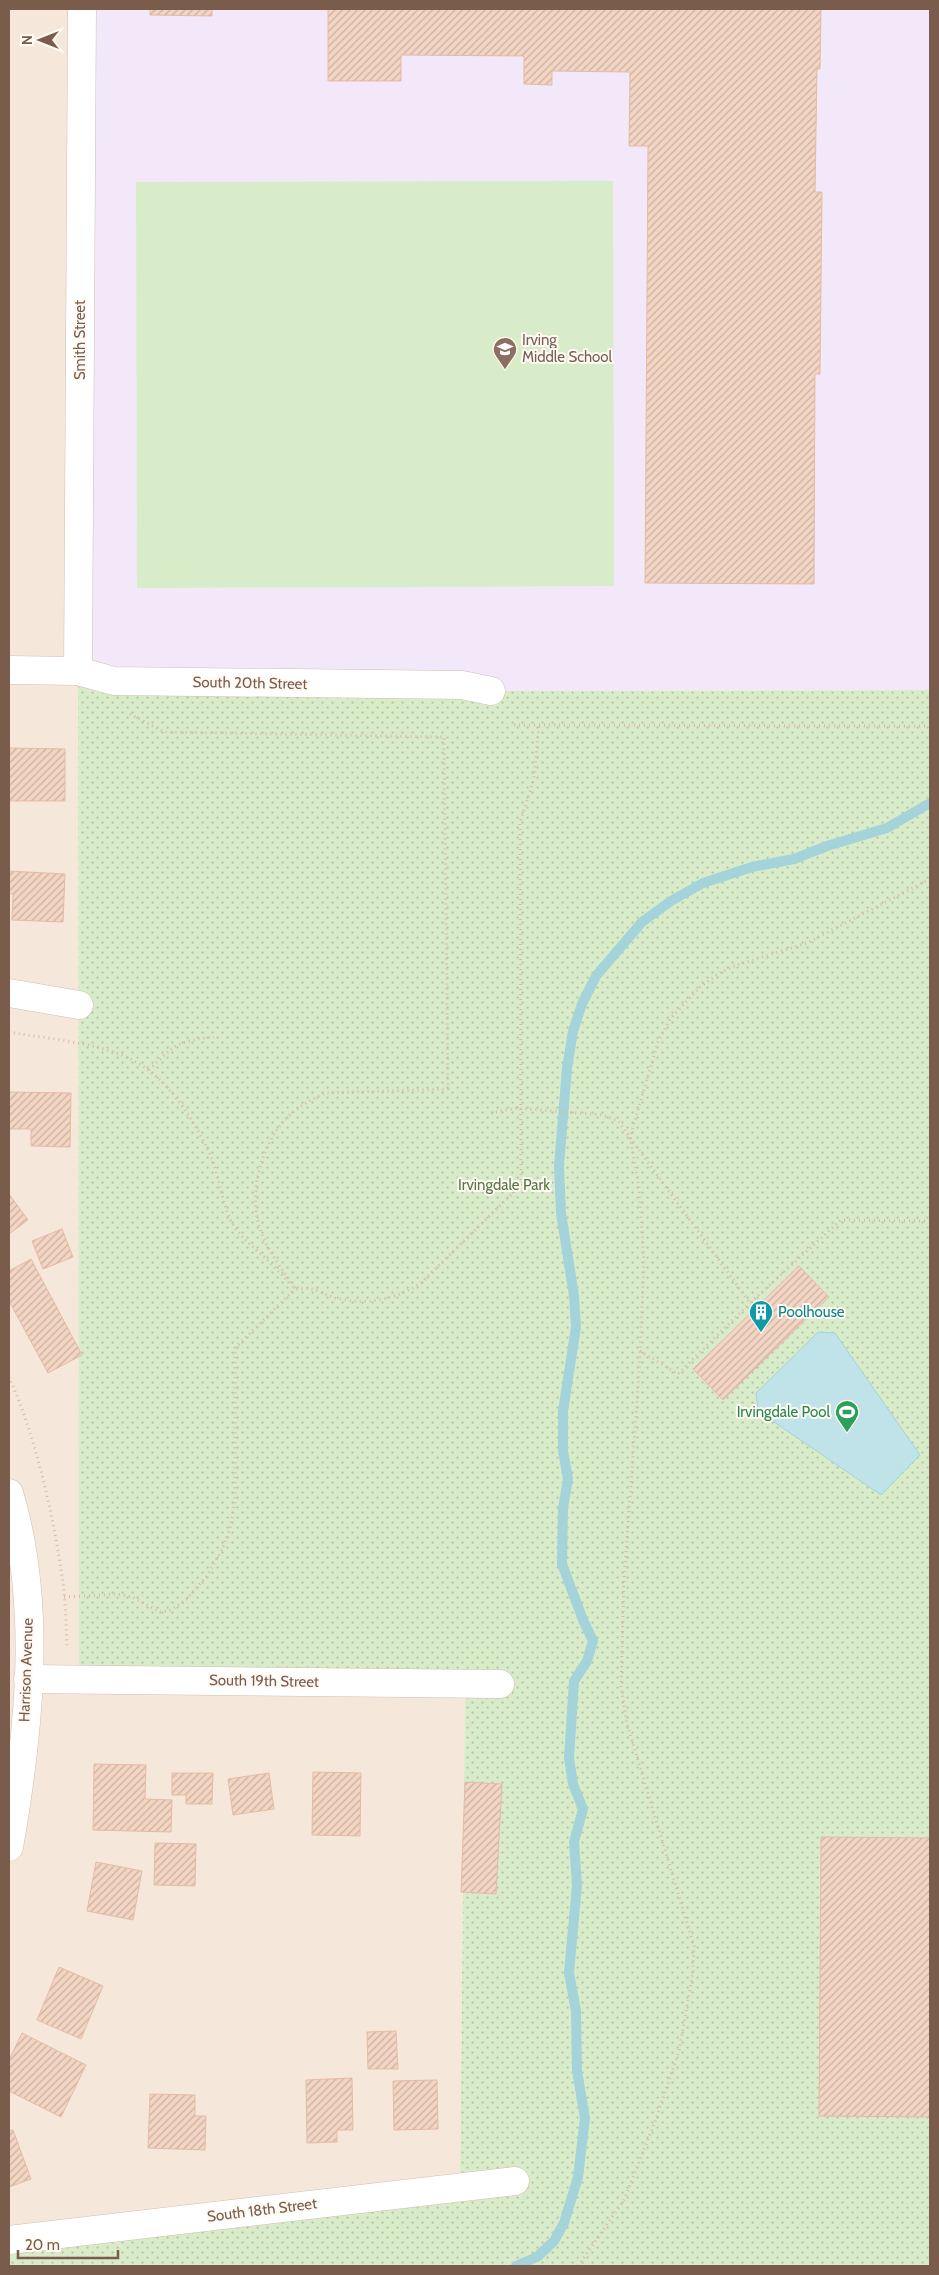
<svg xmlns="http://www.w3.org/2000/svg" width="939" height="2275" font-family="Cabin,sans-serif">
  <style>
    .residential { fill: #f5e8da }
    .education { fill: #f3e8fa }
    .grass { fill: #d8ecc9 }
    .park { fill: url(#park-dots) }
    .water { fill: #bfe3e8; stroke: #a5d3da }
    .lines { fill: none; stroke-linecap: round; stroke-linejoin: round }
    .stream { stroke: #a5d3da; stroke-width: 10 }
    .building { fill: url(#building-hatch); stroke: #e6bba3 }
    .street-casing { stroke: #d1beb0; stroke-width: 29 }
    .path { stroke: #d9b8a5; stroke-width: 3; stroke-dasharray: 1 4; stroke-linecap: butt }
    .street { stroke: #fff; stroke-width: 28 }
    .labels { text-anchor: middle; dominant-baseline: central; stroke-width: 4; stroke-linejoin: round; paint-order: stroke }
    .street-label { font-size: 15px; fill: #7a5c4d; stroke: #fffaf3 }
    .education-label { font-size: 15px; fill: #785e54; stroke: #fffaf3; text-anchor: start }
    .park-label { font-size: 15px; fill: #537a41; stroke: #fffaf3 }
    .culture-label { font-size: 15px; fill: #0d838f; stroke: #fffaf3; text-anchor: start }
    .leisure-label { font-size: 15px; fill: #27864d; stroke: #fffaf3; text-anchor: end }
  </style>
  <defs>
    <pattern id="park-dots" width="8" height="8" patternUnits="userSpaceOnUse" patternTransform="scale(1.25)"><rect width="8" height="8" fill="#d8ecc9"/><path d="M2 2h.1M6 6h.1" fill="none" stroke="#b4c2a5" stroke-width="1.8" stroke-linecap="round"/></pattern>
    <pattern id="building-hatch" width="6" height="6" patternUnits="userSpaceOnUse" patternTransform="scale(1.25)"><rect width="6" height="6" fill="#f3d5c3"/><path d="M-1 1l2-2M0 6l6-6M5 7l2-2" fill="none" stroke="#cab0a1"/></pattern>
  </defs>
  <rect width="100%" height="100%" fill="#fdf6ec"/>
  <path class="residential" d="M 9,9 L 82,9 L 465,1683 L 460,2187 L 9,2240 Z"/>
  <path class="education" d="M 82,9 L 930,9 L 930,690 L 491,691 L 78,671 Z"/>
  <path class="grass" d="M 613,181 L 614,586 L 137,588 L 136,182 Z"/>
  <path class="park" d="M 78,671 L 491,691 L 930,690 L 930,2266 L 9,2266 L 9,2240 L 460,2187 L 465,1683 L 79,1679 Z"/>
  <path class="water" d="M 818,1332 L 835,1333 L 920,1455 L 881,1495 L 758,1411 L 756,1393 Z"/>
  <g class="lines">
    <path class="stream" d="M 516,2266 L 537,2257 L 554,2241 L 564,2223 L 578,2177 L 585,2118 L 577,2071 L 576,2011 L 569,1973 L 577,1885 L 574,1842 L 583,1809 L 573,1784 L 569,1758 L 574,1681 L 587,1661 L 593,1641 L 583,1620 L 562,1564 L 563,1508 L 568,1479 L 563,1451 L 563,1411 L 576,1327 L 574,1296 L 561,1213 L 559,1166 L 567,1068 L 573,1031 L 582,1004 L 596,976 L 642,922 L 671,901 L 703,883 L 752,867 L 794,859 L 827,846 L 887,828 L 930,803"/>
  </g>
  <g class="building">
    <path d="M 150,9 L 212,9 L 212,16 L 150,15 Z"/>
    <path d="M 328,9 L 821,9 L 820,69 L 817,69 L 815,192 L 822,192 L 820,374 L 815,374 L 814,584 L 645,583 L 648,146 L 629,146 L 630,72 L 552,71 L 552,85 L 524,84 L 524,56 L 401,55 L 401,81 L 328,81 Z"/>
    <path d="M 9,748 L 65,749 L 65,801 L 9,801 Z"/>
    <path d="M 9,871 L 65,874 L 63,922 L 12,920 L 13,894 L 9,894 Z"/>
    <path d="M 9,1092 L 71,1093 L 70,1147 L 31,1146 L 31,1129 L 9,1129 Z"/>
    <path d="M 9,1194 L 28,1220 L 9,1234 Z"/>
    <path d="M 62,1229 L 73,1257 L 43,1269 L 32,1241 Z"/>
    <path d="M 31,1259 L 82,1355 L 48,1373 L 9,1301 L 9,1271 Z"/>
    <path d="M 799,1266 L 829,1297 L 723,1400 L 693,1369 Z"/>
    <path d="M 94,1764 L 146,1765 L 145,1799 L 172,1800 L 171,1832 L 93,1830 Z"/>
    <path d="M 313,1772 L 361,1773 L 360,1836 L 312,1835 Z"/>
    <path d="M 172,1773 L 213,1773 L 212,1804 L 186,1804 L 186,1795 L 172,1795 Z"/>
    <path d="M 269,1773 L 274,1809 L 233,1815 L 228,1779 Z"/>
    <path d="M 465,1782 L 502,1784 L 496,1894 L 461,1892 Z"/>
    <path d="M 821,1837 L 930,1838 L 930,2117 L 819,2116 Z"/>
    <path d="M 155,1843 L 196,1844 L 195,1886 L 154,1885 Z"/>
    <path d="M 96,1862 L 142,1871 L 133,1920 L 87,1911 Z"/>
    <path d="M 59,1967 L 103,1986 L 81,2039 L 37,2020 Z"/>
    <path d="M 396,2031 L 398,2069 L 368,2069 L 367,2032 Z"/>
    <path d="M 22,2033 L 86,2065 L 61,2117 L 9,2091 L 9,2060 Z"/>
    <path d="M 352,2078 L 353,2130 L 337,2130 L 337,2142 L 307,2143 L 306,2080 Z"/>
    <path d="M 437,2080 L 438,2129 L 394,2130 L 393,2081 Z"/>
    <path d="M 150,2094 L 195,2095 L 195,2116 L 206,2116 L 205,2150 L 148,2148 Z"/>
    <path d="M 13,2130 L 31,2179 L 9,2187 L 9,2131 Z"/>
  </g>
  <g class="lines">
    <g class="street-casing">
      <g id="street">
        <path d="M 9,670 L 78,671 L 114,681 L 462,685 L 491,691"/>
        <path d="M 78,671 L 82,9"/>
        <path d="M 9,993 L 79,1005"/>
        <path d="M 9,1493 C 43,1606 29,1733 9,1847"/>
        <path d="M 28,1679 L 500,1684"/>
        <path d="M 9,2240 L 515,2181"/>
      </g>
    </g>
    <g class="path">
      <path d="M 130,714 L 164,732 L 444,737 L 448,1089 L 325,1093 C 308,1101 290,1111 279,1127 C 259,1153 249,1198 260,1229 C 267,1251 283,1269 295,1289 C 300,1289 306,1288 311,1289 C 321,1291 330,1298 341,1299 C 370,1305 395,1299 420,1284 L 521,1185 L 520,822 L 534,779 L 539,725"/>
      <path d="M 514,725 L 930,726"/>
      <path d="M 9,1032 C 43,1038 80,1041 113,1052 C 160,1066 190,1112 210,1154 C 219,1174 222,1208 234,1226 C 242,1238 252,1246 263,1256 C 272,1264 281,1274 289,1283"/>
      <path d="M 149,1070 C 175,1044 177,1041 214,1037"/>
      <path d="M 491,1113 L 515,1108 L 603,1115 L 618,1121 L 750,1303 L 841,1220 L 930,1221"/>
      <path d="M 640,1351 L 678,1374 L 750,1303"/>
      <path d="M 9,1377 C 36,1437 54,1518 63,1583 C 66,1605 66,1627 67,1648"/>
      <path d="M 64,1597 L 116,1594 L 132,1597 L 160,1612 L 169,1611 L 186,1600 L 206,1577 L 222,1550 L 230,1528 L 235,1501 L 235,1348 L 295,1289 L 294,1287"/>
      <path d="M 578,2266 L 624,2200 L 656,2119 L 679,2051 L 693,1972 L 694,1946 L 627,1724 L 621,1686 L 624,1580 L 639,1374 L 644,1263 L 639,1187 L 630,1137 L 658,1042 L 670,1019 L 700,987 L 721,972 L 737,965 L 807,943 L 930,879"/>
    </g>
    <use href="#street" class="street"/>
  </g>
  <defs>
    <g id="school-pin" transform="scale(1.25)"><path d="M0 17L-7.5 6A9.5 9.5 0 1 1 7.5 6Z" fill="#8d6e63" stroke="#fffaf3"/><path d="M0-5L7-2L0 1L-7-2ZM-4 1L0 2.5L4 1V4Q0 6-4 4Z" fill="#fff"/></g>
    <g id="building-pin" transform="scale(1.25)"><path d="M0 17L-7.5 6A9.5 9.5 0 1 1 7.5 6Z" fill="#0f9aa8" stroke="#fffaf3"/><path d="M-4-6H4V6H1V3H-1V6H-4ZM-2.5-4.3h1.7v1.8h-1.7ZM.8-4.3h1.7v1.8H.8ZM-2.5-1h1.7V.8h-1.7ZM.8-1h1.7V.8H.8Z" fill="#fff"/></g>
    <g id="stadium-pin" transform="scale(1.25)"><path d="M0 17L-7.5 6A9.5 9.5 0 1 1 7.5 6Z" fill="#2e9e5b" stroke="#fffaf3"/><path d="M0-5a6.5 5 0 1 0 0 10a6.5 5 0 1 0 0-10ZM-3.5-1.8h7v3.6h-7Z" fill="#fff"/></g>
  </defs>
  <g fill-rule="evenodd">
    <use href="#school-pin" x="505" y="349"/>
    <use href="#building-pin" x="761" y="1312"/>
    <use href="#stadium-pin" x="847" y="1412"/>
  </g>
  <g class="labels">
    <g class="street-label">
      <text transform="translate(80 340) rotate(-90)">Smith Street</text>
      <text transform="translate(250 683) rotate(1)">South 20th Street</text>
      <text transform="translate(26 1670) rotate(-88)">Harrison Avenue</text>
      <text transform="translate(264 1681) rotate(1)">South 19th Street</text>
      <text transform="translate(262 2210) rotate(-7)">South 18th Street</text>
    </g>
    <g class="education-label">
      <text x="522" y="340">Irving<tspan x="522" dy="17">Middle School</tspan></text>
    </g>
    <g class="park-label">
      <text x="504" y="1185">Irvingdale Park</text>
    </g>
    <g class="culture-label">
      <text x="778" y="1312">Poolhouse</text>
    </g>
    <g class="leisure-label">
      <text x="830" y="1412">Irvingdale Pool</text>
    </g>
  </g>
  <rect width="939" height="2275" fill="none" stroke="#7a5c4d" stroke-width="20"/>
  <g transform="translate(40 40) rotate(270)" stroke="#fffaf3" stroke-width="4" paint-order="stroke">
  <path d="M0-4L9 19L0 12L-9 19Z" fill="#7a5c4d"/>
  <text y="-8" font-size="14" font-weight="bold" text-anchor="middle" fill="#7a5c4d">N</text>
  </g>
  <path d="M18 2250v8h100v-8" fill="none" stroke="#7a5c4d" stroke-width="2.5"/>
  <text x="25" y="2250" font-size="15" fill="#7a5c4d" stroke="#fffaf3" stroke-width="4" paint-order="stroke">20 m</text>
</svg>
